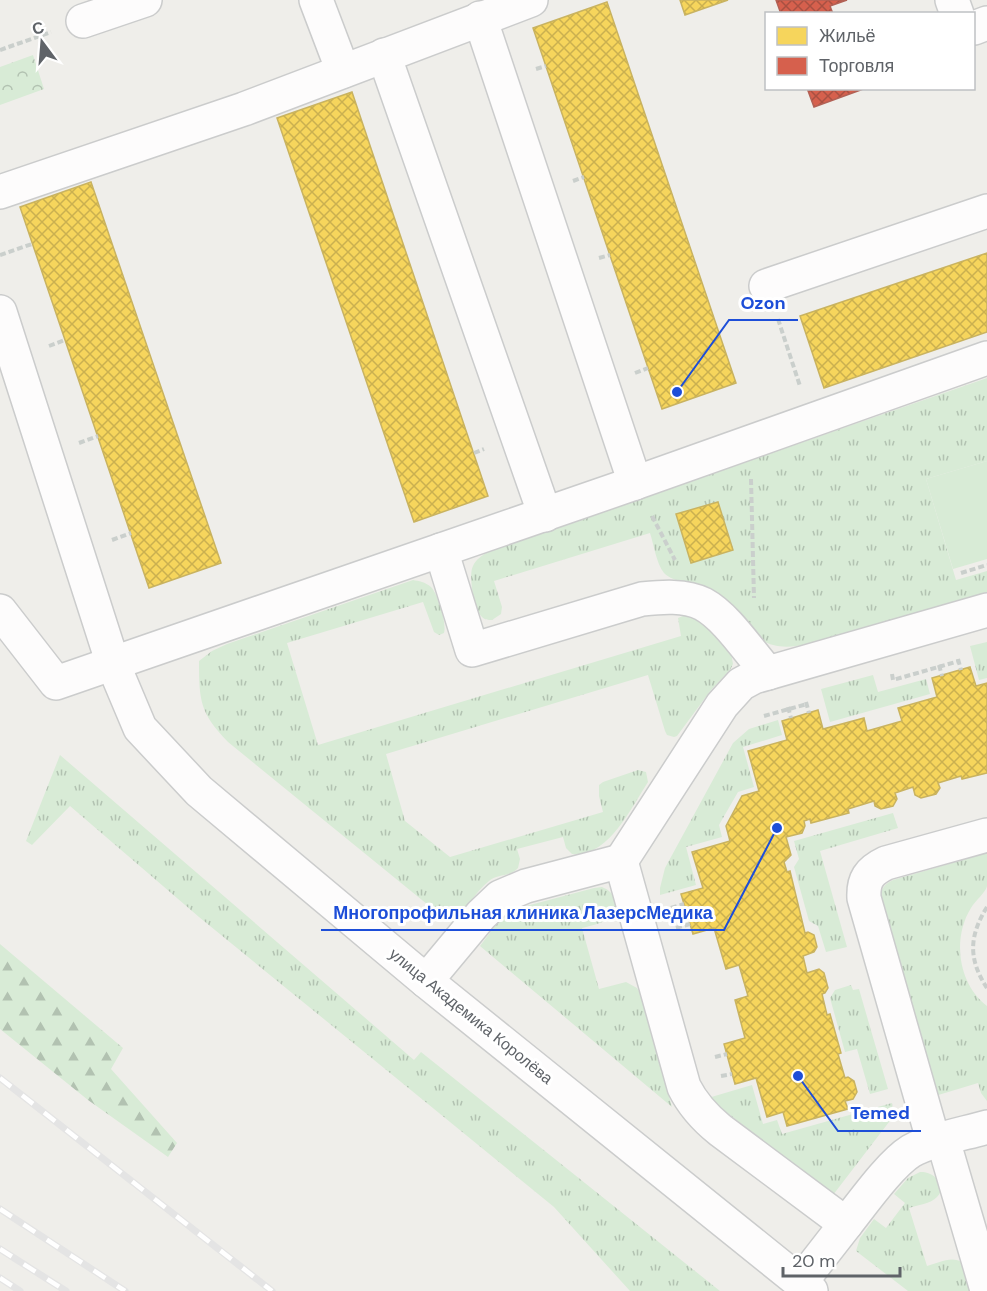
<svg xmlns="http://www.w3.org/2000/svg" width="987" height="1291" font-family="'DM Sans',sans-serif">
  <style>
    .grass { fill: url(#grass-tufts) }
    .forest { fill: url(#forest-firs) }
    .park { fill: url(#park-crowns) }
    .garden { fill: #d8ebd6 }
    .homes { fill: url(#homes-cross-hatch); stroke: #c9b360; stroke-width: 1.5 }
    .shops { fill: url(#shops-cross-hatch); stroke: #b26155; stroke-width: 1.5 }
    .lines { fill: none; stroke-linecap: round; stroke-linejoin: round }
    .minor-casing { stroke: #cbcccc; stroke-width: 36 }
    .path { stroke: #cacfcc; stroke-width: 4; stroke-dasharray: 6 3; stroke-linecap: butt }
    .minor { stroke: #fdfcfc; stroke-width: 33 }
    .rail-casing { stroke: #e4e4e4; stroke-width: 7 }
    .rail { stroke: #fff; stroke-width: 4.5; stroke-dasharray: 14; stroke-linecap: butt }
    .labels { text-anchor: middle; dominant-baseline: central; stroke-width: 6; stroke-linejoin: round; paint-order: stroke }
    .street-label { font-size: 16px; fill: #5f6368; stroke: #fff }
    .leader { fill: none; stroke: #1d4ed8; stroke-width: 2 }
    .callout-dot { fill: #1d4ed8; stroke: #fff; stroke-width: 2 }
    .callout-label { font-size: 18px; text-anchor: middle; font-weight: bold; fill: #1d4ed8; stroke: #fff; stroke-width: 6; stroke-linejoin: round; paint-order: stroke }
  </style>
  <defs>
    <pattern id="grass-tufts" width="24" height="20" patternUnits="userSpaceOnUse" patternTransform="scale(1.5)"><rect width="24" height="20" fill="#d8ebd6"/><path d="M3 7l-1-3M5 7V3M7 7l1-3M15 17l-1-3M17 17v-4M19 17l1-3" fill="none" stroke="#b2c2b1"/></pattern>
    <pattern id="forest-firs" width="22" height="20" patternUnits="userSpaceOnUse" patternTransform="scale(1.5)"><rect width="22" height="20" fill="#d8ebd6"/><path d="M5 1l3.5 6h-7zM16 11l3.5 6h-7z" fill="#b2c2b1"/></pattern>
    <pattern id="park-crowns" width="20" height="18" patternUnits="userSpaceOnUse" patternTransform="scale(1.5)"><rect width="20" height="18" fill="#d8ebd6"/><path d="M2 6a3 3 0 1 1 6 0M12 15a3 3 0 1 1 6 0" fill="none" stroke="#b2c2b1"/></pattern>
    <pattern id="homes-cross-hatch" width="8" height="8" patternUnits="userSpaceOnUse" patternTransform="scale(1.5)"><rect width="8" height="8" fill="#f6d55c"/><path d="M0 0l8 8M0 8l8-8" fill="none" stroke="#cab050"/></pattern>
    <pattern id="shops-cross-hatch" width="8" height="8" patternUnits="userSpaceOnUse" patternTransform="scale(1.5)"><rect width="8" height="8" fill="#d6604d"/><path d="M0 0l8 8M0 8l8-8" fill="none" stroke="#a85042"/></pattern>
  </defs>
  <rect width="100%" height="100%" fill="#efeeea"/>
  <g class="grass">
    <path d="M 987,378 L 987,461 L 926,479 L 956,580 L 987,571 L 987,593 L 807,644 C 753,657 747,620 711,593 C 699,584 673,583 664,573 C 656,563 654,545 650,533 L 494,581 L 502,607 L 501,614 L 492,620 C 488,620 485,620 482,617 C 474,610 468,575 473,566 C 476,559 482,556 487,552 Z"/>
    <path d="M 413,580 C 419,581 425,582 431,587 C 438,594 447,624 444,633 L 439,635 L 434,632 L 423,602 L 287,643 L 318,745 L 681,636 L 678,618 L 688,614 L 709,627 L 731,653 L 733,664 L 730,670 L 711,690 L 677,736 L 674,737 L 667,735 L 665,731 L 648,675 L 386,754 L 405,821 L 450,857 L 603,812 L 599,796 L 599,785 L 603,782 L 638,770 L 646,772 L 648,782 C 631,808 608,858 572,854 L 566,848 L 563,837 L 517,849 L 520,859 L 518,868 C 510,877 497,874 489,881 C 474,893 466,912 449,922 L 228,742 C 200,713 199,701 199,661 L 212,651 L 227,644 Z"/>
    <path d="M 987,642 L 987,678 L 979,680 L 970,646 Z"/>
    <path d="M 873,675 L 878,692 L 926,679 L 930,694 L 830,722 L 821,689 Z"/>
    <path d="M 778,720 L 782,735 L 743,747 L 754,787 L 738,792 L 719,825 L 722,837 L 686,847 L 696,885 L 660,895 L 660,888 L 665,868 L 733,743 L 749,729 Z"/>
    <path d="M 60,755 L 414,1060 L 421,1052 L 720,1291 L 630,1291 L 554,1207 L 199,917 L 70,806 L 32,845 L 26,841 Z"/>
    <path d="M 893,813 L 898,828 L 820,851 L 847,947 L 826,952 L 818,926 L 809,921 L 794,867 L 799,859 L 794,841 Z"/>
    <path d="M 987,853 C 987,863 987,876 987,886 C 986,892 975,901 971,908 C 952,938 958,984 987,1006 L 987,1101 L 981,1093 L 978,1083 L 935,1096 L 880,898 C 881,888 885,884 893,880 Z"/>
    <path d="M 602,887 C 609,890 613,893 615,901 C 619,921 596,924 582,928 L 599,989 L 626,982 L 637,988 L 641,995 L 672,1107 L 480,946 L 501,918 L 515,909 L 594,888 Z"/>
    <path d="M 851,985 L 853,990 L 859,989 L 888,1089 L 870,1094 L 857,1049 L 845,1052 L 830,998 L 835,990 Z"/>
    <path d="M 752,1085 L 763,1124 L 777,1120 L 782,1134 L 892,1103 L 893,1114 L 889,1122 L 833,1195 L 708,1098 Z"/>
    <path d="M 920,1172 C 933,1171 949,1185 937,1197 C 931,1204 917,1205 909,1208 L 927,1266 C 939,1263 952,1255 963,1263 L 973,1291 L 908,1291 L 856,1251 L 860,1238 L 874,1219 L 886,1228 L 905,1203 L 894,1194 L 908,1178 Z"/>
  </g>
  <path class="forest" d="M 0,944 L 123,1048 L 111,1069 L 177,1143 L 168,1157 L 88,1100 L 0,1029 Z"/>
  <path class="park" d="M 33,55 L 44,89 L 0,105 L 0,67 Z"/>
  <path class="garden" d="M 987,461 L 987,559 L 953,569 L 926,479 Z"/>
  <g class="homes">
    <path d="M 680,0 L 728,0 L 685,15 Z"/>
    <path d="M 607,2 L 736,383 L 662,409 L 533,28 Z"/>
    <path d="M 352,92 L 488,496 L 414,522 L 277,118 Z"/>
    <path d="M 91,182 L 221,563 L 149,588 L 20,207 Z"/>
    <path d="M 987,253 L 987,332 L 824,388 L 800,316 Z"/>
    <path d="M 718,502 L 733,550 L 691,563 L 676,514 Z"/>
    <path d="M 970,667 L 976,686 L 987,683 L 987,773 L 962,779 L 961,776 L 938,783 L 940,788 L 936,794 L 921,798 L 915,795 L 913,787 L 895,793 L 897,799 L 893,806 L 881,809 L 875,806 L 874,801 L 848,809 L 849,813 L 811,823 L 810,819 L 804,821 L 805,826 L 802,833 L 786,837 L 791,855 L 784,862 L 787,872 L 790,871 L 805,933 L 808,932 L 814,935 L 817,947 L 814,952 L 803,956 L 807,973 L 819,969 L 824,973 L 828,988 L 825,993 L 822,994 L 827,1015 L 830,1014 L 841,1053 L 838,1054 L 845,1078 L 848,1077 L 854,1081 L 857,1092 L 853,1099 L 845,1101 L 848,1109 L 787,1126 L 783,1112 L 767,1117 L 756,1078 L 735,1084 L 724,1044 L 745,1038 L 735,1000 L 748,996 L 739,965 L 726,969 L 714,928 L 693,934 L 681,894 L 703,888 L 692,852 L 730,841 L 726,826 L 742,796 L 759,791 L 748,751 L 787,740 L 782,721 L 818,710 L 823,729 L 864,718 L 867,731 L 902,721 L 898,708 L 937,697 L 932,678 Z"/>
  </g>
  <g class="shops">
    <path d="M 776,0 L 847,0 L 830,6 L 833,14 L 781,14 Z"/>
    <path d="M 807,88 L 866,88 L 814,107 Z"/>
  </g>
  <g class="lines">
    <g class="minor-casing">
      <g id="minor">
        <path d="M 316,0 L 343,71"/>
        <path d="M 952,0 L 957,14"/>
        <path d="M 480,18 L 635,483"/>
        <path d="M 83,21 L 145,0"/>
        <path d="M 974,28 L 987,23"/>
        <path d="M 384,55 L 545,515"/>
        <path d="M 0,192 L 244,109 L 531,0"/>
        <path d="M 766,286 L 987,211"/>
        <path d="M 0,312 L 113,664 L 140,728 L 199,791 L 426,981 L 811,1291"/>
        <path d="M 441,550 L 472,650 L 642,599 C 662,597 685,595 703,604 C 727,617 749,652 768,673"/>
        <path d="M 987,610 L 754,677 L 741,684 L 722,705 L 621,861 L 684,1087 C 693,1105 704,1117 720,1130 L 846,1224 C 862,1204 890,1164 911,1151 C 933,1139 963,1134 987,1127"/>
        <path d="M 0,611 L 56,683 L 635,483 L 987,358"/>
        <path d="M 426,981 L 481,915 L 500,897 L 526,886 L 621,861"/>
        <path d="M 943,1140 L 987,1290"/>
        <path d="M 934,1143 L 864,898 C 863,880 869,871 886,863 L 987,835"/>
        <path d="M 800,1283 L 846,1224"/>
      </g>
    </g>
    <g class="path">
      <path d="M 0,50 L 51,32"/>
      <path d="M 536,69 L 546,66"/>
      <path d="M 573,181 L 584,177"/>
      <path d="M 0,255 L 32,244"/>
      <path d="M 599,258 L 610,255"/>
      <path d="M 778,319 L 800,386"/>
      <path d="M 49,346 L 65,340"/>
      <path d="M 635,373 L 648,368"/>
      <path d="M 79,443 L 98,436"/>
      <path d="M 474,453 L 484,449"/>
      <path d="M 751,479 L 754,598"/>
      <path d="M 652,516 L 675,560"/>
      <path d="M 112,540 L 131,533"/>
      <path d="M 961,573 L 987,565"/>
      <path d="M 958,659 L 961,670"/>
      <path d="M 939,665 L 942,676"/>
      <path d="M 892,674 L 893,680 L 959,661"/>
      <path d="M 806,702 L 809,713"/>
      <path d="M 788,707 L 791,718"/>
      <path d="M 764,716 L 807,704"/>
      <path d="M 987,907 C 969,936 968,959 987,988"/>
      <path d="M 671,908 L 684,904"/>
      <path d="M 676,928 L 690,924"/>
      <path d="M 715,1057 L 727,1054"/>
      <path d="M 721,1076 L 732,1074"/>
    </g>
    <use href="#minor" class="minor"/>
    <g class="rail-casing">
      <g id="rail">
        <path d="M 0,1078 L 272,1291"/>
        <path d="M 0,1209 L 125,1291"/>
        <path d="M 0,1249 L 66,1291"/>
        <path d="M 0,1278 L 20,1291"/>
      </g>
    </g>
    <use href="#rail" class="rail"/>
  </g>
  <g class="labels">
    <g class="street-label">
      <text transform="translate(471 1016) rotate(39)">улица Академика Королёва</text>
    </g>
  </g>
  <path class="leader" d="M677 392L729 320H798M777 828L724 930H321M798 1076L838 1131H921"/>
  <g class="callout-dot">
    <circle cx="677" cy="392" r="6"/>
    <circle cx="777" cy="828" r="6"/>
    <circle cx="798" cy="1076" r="6"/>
  </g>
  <g class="callout-label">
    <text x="763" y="309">Ozon</text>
    <text x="523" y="919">Многопрофильная клиника ЛазерсМедика</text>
    <text x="880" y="1119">Temed</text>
  </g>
  <rect x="765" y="12" width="210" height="78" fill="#ffffff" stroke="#bfc1c3" stroke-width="1.5"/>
  <rect x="777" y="27" width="30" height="18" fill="#f6d55c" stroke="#bfc1c3" stroke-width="1.5"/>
  <text x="819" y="42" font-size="18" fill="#5f6368">Жильё</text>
  <rect x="777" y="57" width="30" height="18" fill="#d6604d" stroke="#bfc1c3" stroke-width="1.5"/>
  <text x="819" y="72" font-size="18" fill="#5f6368">Торговля</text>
  <g transform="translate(42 42) rotate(344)" stroke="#ffffff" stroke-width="4.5" paint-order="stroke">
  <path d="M0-4.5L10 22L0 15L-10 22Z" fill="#5f6368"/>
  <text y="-9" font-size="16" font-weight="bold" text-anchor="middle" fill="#5f6368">С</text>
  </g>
  <path d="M783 1267v9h117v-9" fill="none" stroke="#5f6368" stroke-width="3"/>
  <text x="792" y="1267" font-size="18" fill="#5f6368" stroke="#ffffff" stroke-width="4.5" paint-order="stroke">20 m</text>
</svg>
